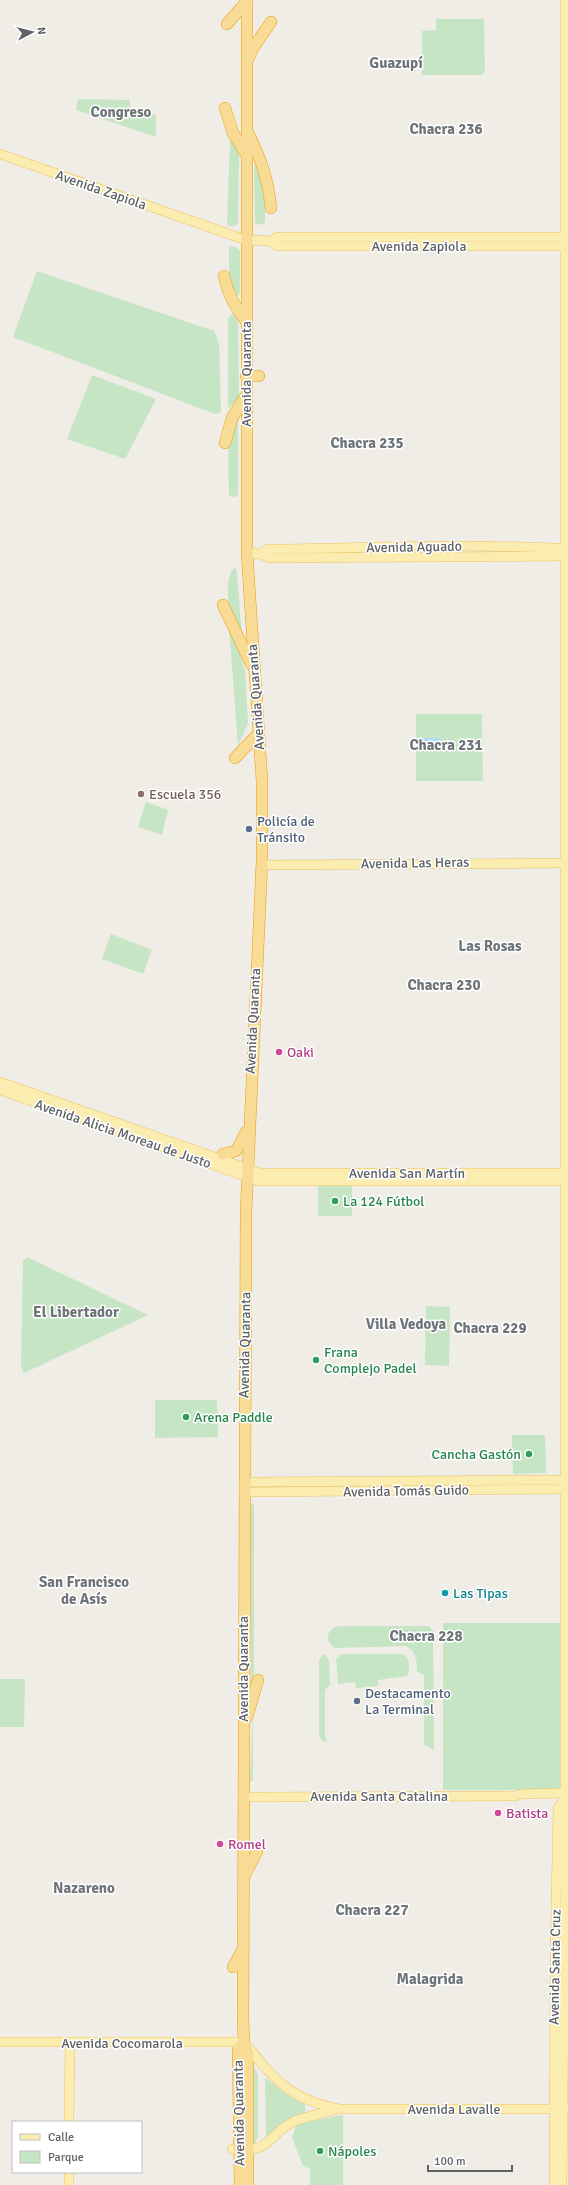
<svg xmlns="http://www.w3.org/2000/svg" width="568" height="2185" font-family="Signika,sans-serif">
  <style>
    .green { fill: #c5e5c4 }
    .water { fill: #abdafb }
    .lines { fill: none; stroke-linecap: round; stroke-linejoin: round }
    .major-casing { stroke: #ebc164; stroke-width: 10 }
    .highway-casing { stroke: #eb9e0b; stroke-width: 12 }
    .major { stroke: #fbedaf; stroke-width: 9 }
    .highway { stroke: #f8dc95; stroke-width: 11 }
    .education-dot { fill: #8d6e63; stroke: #fff; stroke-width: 1.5 }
    .service-dot { fill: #5c6f8a; stroke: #fff; stroke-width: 1.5 }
    .hotel-dot { fill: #d1479c; stroke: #fff; stroke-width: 1.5 }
    .leisure-dot { fill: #2e9e5b; stroke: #fff; stroke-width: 1.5 }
    .culture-dot { fill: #0f9aa8; stroke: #fff; stroke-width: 1.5 }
    .labels { text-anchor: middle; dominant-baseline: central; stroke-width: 3; stroke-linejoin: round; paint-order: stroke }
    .street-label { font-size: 14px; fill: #5e6266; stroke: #fff }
    .education-label { font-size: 14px; fill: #785e54; stroke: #fff; text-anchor: start }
    .service-label { font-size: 14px; fill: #4e5e75; stroke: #fff; text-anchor: start }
    .hotel-label { font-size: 14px; fill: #b23c85; stroke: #fff; text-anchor: start }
    .leisure-label { font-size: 14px; fill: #27864d; stroke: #fff; text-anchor: start }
    .culture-label { font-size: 14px; fill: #0d838f; stroke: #fff; text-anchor: start }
    .neighbourhood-label { font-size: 15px; font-weight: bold; fill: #6f7478; stroke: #fff }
  </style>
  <rect width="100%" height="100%" fill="#efede6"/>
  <g class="green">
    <path d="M 436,19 L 484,19 L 485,71 L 482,75 L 422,75 L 422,31 L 436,30 Z"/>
    <path d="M 78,99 L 130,100 L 130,113 L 156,115 L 156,137 L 76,110 Z"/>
    <path d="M 230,142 L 234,142 L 239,152 L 238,224 L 234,226 L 229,226 L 227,223 Z"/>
    <path d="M 257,165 L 265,182 L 265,222 L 261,225 L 255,223 L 254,167 Z"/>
    <path d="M 234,246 L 240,251 L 240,292 L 239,295 L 236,296 L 229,277 L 229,247 Z"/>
    <path d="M 37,271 L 214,331 L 219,343 L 221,412 L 215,414 L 13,337 Z"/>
    <path d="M 231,315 L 234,315 L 238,322 L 239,397 L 233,404 L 228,408 L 228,319 Z"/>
    <path d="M 92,375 L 156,399 L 125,459 L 67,439 Z"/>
    <path d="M 238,417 L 238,493 L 236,497 L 229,496 L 228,439 Z"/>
    <path d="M 234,568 L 236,568 L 237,572 L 242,639 C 238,630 231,620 230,610 C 227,599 226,576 234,568 Z"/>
    <path d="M 232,631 L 245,670 L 248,723 L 238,746 L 230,640 L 229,632 Z"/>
    <path d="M 416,714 L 482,714 L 483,781 L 416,781 Z"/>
    <path d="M 146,802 L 168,810 L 162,835 L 138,827 Z"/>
    <path d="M 111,934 L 152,950 L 143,974 L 102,959 Z"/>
    <path d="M 347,1183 L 352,1186 L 352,1216 L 318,1216 L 318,1184 Z"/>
    <path d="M 27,1257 L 148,1315 L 24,1373 L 21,1367 L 23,1261 Z"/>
    <path d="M 426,1306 L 450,1307 L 449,1366 L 425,1365 Z"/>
    <path d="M 155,1400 L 217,1400 L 218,1437 L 155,1438 Z"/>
    <path d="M 512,1435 L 545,1435 L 546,1473 L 513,1474 Z"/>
    <path d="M 251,1503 L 254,1505 L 254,1679 L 251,1699 Z"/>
    <rect x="443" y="1623" width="118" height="167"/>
    <path d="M 339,1626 L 429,1626 L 433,1631 L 434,1750 L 424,1744 L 424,1675 L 417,1672 C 417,1661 417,1652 406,1646 L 335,1648 C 324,1641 326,1629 339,1626 Z"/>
    <path d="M 342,1654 L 404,1654 C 410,1661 411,1667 407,1676 L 378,1680 L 378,1686 L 356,1688 L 355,1682 L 338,1684 L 336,1659 Z"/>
    <path d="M 322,1655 L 325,1655 L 329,1660 L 330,1685 L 325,1690 L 325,1737 L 328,1740 L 324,1742 L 319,1737 L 319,1660 Z"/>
    <path d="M 0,1679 L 25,1679 L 24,1727 L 0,1727 Z"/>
    <path d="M 253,1711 L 253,1780 L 251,1782 L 250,1780 Z"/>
    <path d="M 254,2068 L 258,2073 L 258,2137 L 255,2143 L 252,2141 L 251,2069 Z"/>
    <path d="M 265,2078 L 291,2097 L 305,2104 L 305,2113 L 266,2139 Z"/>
    <path d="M 343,2115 L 343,2185 L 310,2185 L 310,2169 L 303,2166 L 292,2137 L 297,2123 Z"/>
  </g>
  <rect class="water" x="421" y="738" width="18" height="7"/>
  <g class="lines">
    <g class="major-casing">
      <g id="major">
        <path d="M 0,154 L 246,240 L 271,241 L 277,246 L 568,246"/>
        <path d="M 271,241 L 277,237 L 568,237"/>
        <path d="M 247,553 L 260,554 L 269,558 L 568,556"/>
        <path d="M 260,554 L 268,549 C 368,548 468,543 568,549"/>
        <path d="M 262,865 L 568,863"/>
        <path d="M 0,1082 L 260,1173 L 568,1173"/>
        <path d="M 0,1090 L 259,1181 L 568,1181"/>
        <path d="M 244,1482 L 568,1480"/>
        <path d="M 244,1492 L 568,1489"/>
        <path d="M 243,1797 L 515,1796 L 521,1794 L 565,1793 L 568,1794"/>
        <path d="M 0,2042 L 244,2042 C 275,2080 289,2099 339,2109 L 568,2109"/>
        <path d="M 69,2122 L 70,2043"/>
        <path d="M 232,2149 C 274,2154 266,2134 295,2121 C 308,2116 323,2113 337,2109"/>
        <path d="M 69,2185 L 69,2172"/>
        <path d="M 554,2185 L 555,1953 L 558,1808 L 565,1798 L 565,0"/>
        <path d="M 562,2185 L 566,1809 L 568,1803"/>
      </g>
    </g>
    <g class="highway-casing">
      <g id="highway">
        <path d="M 247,0 L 247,553 L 262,781 L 262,861 L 246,1213 L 243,2019 L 244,2042 L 248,2054 L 248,2185"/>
        <path d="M 227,24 L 247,1"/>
        <path d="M 248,59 L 253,48 L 271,22"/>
        <path d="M 225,108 L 233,133 L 246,154"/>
        <path d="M 248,133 C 261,159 268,178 271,208"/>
        <path d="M 224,276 C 228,294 234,307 246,321"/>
        <path d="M 246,376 L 259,376"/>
        <path d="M 225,443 L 232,418 L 245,397"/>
        <path d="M 223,605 L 251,664"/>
        <path d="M 235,758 L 259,733"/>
        <path d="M 223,1154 L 236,1151 L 246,1132"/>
        <path d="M 247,1717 L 258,1680"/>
        <path d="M 244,1876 L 257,1852"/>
        <path d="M 233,1967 L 243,1949"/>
        <path d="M 240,2185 L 238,2050 L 244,2042"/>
      </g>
    </g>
    <use href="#major" class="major"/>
    <use href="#highway" class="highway"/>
  </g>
  <circle class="education-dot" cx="141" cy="794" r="4"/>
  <g class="service-dot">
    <circle cx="249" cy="829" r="4"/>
    <circle cx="357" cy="1701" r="4"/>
  </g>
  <g class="hotel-dot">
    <circle cx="279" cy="1052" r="4"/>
    <circle cx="498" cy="1813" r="4"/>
    <circle cx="220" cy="1844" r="4"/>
  </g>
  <g class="leisure-dot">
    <circle cx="335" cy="1201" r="4"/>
    <circle cx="316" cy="1360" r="4"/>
    <circle cx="186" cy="1417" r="4"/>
    <circle cx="529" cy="1454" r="4"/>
    <circle cx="320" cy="2151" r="4"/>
  </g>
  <circle class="culture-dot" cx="445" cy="1593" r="4"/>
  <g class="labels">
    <g class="street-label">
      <text transform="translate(101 190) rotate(19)">Avenida Zapiola</text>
      <text x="419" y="246">Avenida Zapiola</text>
      <text transform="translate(246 374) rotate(-90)">Avenida Quaranta</text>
      <text transform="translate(414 547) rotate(-1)">Avenida Aguado</text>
      <text transform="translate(256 697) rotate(-94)">Avenida Quaranta</text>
      <text transform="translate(415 863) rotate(-1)">Avenida Las Heras</text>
      <text transform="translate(253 1021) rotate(-87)">Avenida Quaranta</text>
      <text transform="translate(123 1134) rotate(19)">Avenida Alicia Moreau de Justo</text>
      <text x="407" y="1173">Avenida San Martín</text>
      <text transform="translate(245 1345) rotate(-89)">Avenida Quaranta</text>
      <text transform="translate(406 1491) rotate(-1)">Avenida Tomás Guido</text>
      <text transform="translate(243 1669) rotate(-90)">Avenida Quaranta</text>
      <text x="379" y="1796">Avenida Santa Catalina</text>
      <text transform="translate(555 1967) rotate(-89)">Avenida Santa Cruz</text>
      <text x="122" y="2043">Avenida Cocomarola</text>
      <text x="454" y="2109">Avenida Lavalle</text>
      <text transform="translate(239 2113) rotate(-91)">Avenida Quaranta</text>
    </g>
    <g class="education-label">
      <text x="149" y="794">Escuela 356</text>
    </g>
    <g class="service-label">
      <text x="257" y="821">Policía de<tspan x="257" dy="16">Tránsito</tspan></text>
      <text x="365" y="1693">Destacamento<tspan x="365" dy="16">La Terminal</tspan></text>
    </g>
    <g class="hotel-label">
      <text x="287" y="1052">Oaki</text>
      <text x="506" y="1813">Batista</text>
      <text x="228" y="1844">Romel</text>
    </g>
    <g class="leisure-label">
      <text x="343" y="1201">La 124 Fútbol</text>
      <text x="324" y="1352">Frana<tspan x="324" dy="16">Complejo Padel</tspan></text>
      <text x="194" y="1417">Arena Paddle</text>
      <text x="521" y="1454" text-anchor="end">Cancha Gastón</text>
      <text x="328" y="2151">Nápoles</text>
    </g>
    <g class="culture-label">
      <text x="453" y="1593">Las Tipas</text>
    </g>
    <g class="neighbourhood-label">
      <text x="396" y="63">Guazupí</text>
      <text x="121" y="112">Congreso</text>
      <text x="446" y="129">Chacra 236</text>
      <text x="367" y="443">Chacra 235</text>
      <text x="446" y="745">Chacra 231</text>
      <text x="490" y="946">Las Rosas</text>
      <text x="444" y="985">Chacra 230</text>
      <text x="76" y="1312">El Libertador</text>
      <text x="406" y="1324">Villa Vedoya</text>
      <text x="490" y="1328">Chacra 229</text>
      <text x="84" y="1582">San Francisco<tspan x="84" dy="17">de Asís</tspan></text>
      <text x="426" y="1636">Chacra 228</text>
      <text x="84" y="1888">Nazareno</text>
      <text x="372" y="1910">Chacra 227</text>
      <text x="430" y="1979">Malagrida</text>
    </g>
  </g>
  <rect x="12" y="2121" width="130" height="52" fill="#ffffff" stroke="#bfc0c2"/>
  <rect x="20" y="2134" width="20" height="6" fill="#fbedaf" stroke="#bfc0c2"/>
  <text x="48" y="2141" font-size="12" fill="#5e6266">Calle</text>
  <rect x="20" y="2151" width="20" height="12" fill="#c5e5c4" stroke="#bfc0c2"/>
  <text x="48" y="2161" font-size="12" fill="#5e6266">Parque</text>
  <g transform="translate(32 32) rotate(83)" stroke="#ffffff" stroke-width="3" paint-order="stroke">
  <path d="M0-3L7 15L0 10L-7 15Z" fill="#5e6266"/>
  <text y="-6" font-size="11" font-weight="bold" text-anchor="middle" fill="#5e6266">N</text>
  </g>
  <path d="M428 2165v6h84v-6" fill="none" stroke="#5e6266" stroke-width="2"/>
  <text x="434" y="2165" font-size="12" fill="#5e6266" stroke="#ffffff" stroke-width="3" paint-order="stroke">100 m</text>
</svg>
